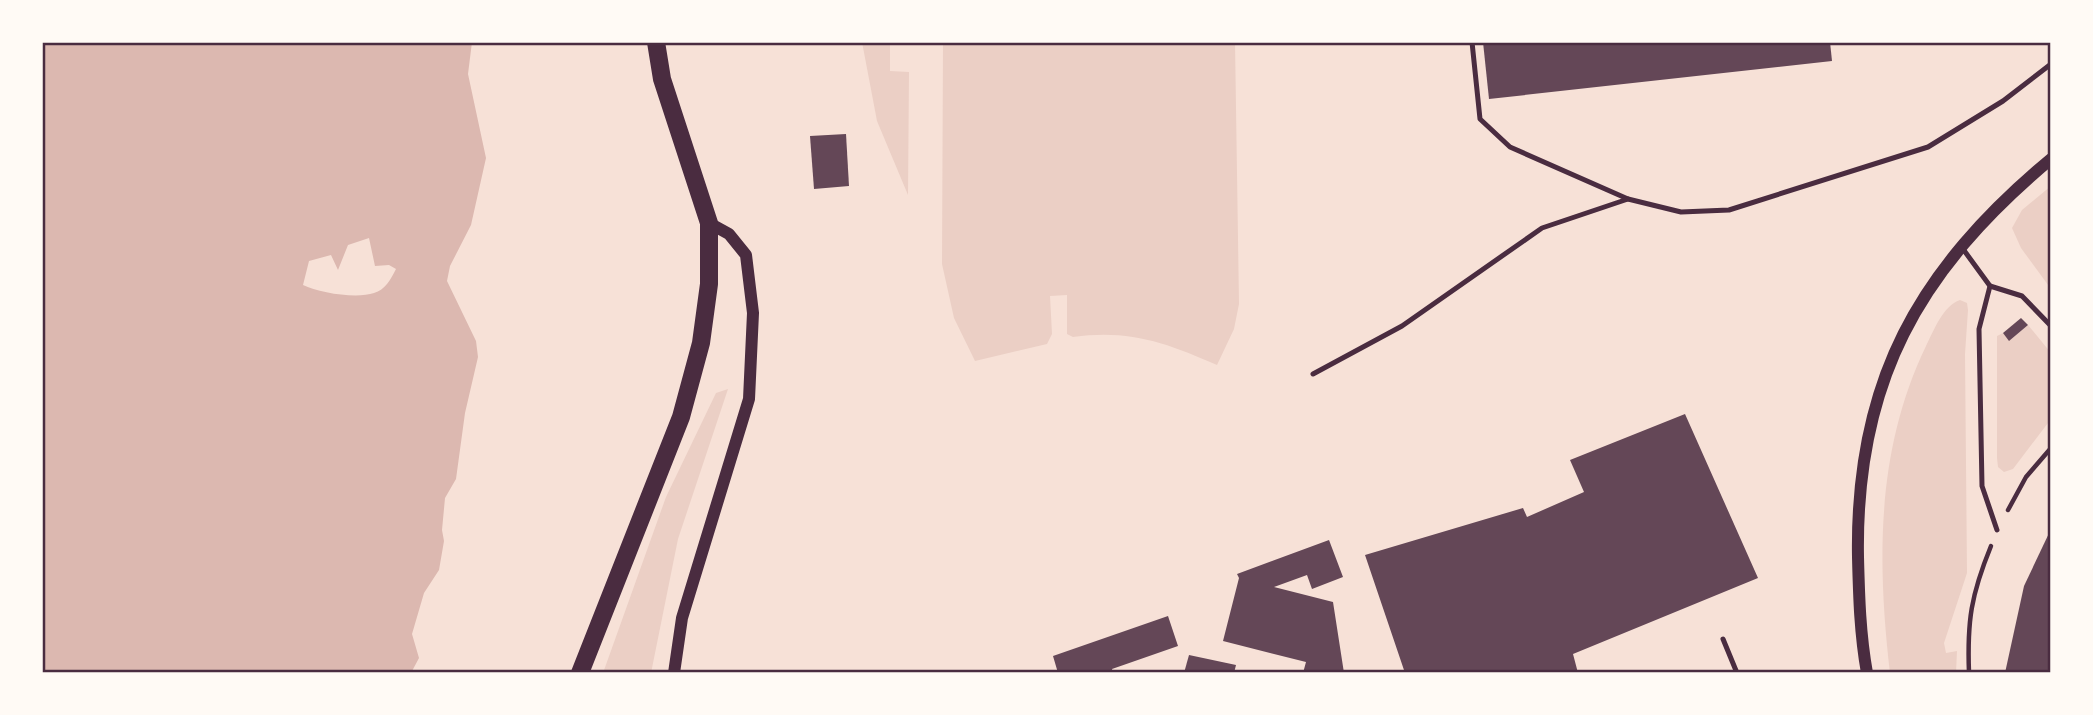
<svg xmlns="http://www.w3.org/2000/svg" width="2093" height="715" font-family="Roboto,sans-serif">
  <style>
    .green { fill: #ebcfc5 }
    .water { fill: #dcb8b0; fill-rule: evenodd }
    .building { fill: #644757 }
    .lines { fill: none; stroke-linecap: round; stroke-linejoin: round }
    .path { stroke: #4a2c40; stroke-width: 4.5 }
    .service { stroke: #4a2c40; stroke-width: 5 }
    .tertiary { stroke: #4a2c40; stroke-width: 12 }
    .primary { stroke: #4a2c40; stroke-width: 18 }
    .neatline { fill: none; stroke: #4a2c40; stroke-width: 2.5 }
  </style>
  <rect width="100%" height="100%" fill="#f7e1d7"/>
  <g class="green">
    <path d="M 862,42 L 890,42 L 890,71 L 909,72 L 908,195 L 877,121 Z"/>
    <path d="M 943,42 L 1235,42 L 1239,304 L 1234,329 L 1217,365 C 1167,343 1129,329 1073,337 L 1067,334 L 1067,295 L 1050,296 L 1052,334 L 1047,344 L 975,361 L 954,318 L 942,264 Z"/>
    <path d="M 2051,186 L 2051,289 L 2021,248 L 2012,228 L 2022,210 Z"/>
    <path d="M 1960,300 L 1967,303 L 1968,310 L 1965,354 L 1967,573 L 1944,643 L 1946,653 L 1957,651 L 1956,673 L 1890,673 C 1877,561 1876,450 1926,346 C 1934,330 1943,306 1960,300 Z"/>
    <path d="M 2028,325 L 2051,353 L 2051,419 L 2013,469 L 2004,472 L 1998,467 L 1997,458 L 1997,336 L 2003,333 L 2010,340 Z"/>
    <path d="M 728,389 L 678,539 L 651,673 L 603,673 L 666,497 L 716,393 Z"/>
  </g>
  <path class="water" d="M 42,42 L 472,42 L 468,74 L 486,158 L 471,225 L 450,266 L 447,281 L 476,341 L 478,357 L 465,413 L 456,479 L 445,498 L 442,530 L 444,541 L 439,570 L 424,593 L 412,634 L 419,658 L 411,673 L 42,673 ZM 369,238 L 375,266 L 389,265 L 396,269 C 391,279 385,290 374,293 C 357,299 319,293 303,285 L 309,261 L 331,255 L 338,270 L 348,245 Z"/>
  <g class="building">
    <path d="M 1483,42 L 1830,42 L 1832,61 L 1489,99 Z"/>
    <path d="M 846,134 L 849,186 L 814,189 L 810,136 Z"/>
    <path d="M 2021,318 L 2028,325 L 2009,341 L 2003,333 Z"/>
    <path d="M 1685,414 L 1758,578 L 1573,654 L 1578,673 L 1405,673 L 1365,555 L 1523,508 L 1527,517 L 1584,492 L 1570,460 Z"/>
    <path d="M 2051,529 L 2051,673 L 2005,673 L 2024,586 Z"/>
    <path d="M 1329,540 L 1343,577 L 1312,589 L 1307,575 L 1274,587 L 1333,602 L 1344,673 L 1303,673 L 1306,662 L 1223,641 L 1239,578 L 1237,574 Z"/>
    <path d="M 1168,616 L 1178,646 L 1112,669 L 1113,673 L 1058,673 L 1053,656 Z"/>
    <path d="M 1189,655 L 1236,665 L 1234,673 L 1184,673 Z"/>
  </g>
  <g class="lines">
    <g class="path">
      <path d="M 2008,510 L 2026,477 L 2051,448"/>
      <path d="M 1969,673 C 1967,621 1971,595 1991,546"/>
    </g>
    <g class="service">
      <path d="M 1472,42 L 1480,119 L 1510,147 L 1628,199 L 1681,212 L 1729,210 L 1928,147 L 2003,101 L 2051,64"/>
      <path d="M 1963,249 L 1990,286 L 1979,329 L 1982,486 L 1997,530"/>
      <path d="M 1990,286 L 2022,296 L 2051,326"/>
      <path d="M 1313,374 L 1402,326 L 1542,228 L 1628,199"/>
      <path d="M 1723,639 L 1737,673"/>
    </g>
    <g class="tertiary">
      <path d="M 674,673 L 682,618 L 749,399 L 753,313 L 746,255 L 729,234 L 709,223"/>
      <path d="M 1867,673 C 1860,634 1859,597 1858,557 C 1855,382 1918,270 2051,159"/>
    </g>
    <path class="primary" d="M 580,673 L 681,417 L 701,343 L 709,284 L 709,223 L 662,79 L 656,42"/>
  </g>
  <rect width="2093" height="715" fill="none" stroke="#fffaf5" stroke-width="88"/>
  <rect x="44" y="44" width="2005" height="627" class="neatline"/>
</svg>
